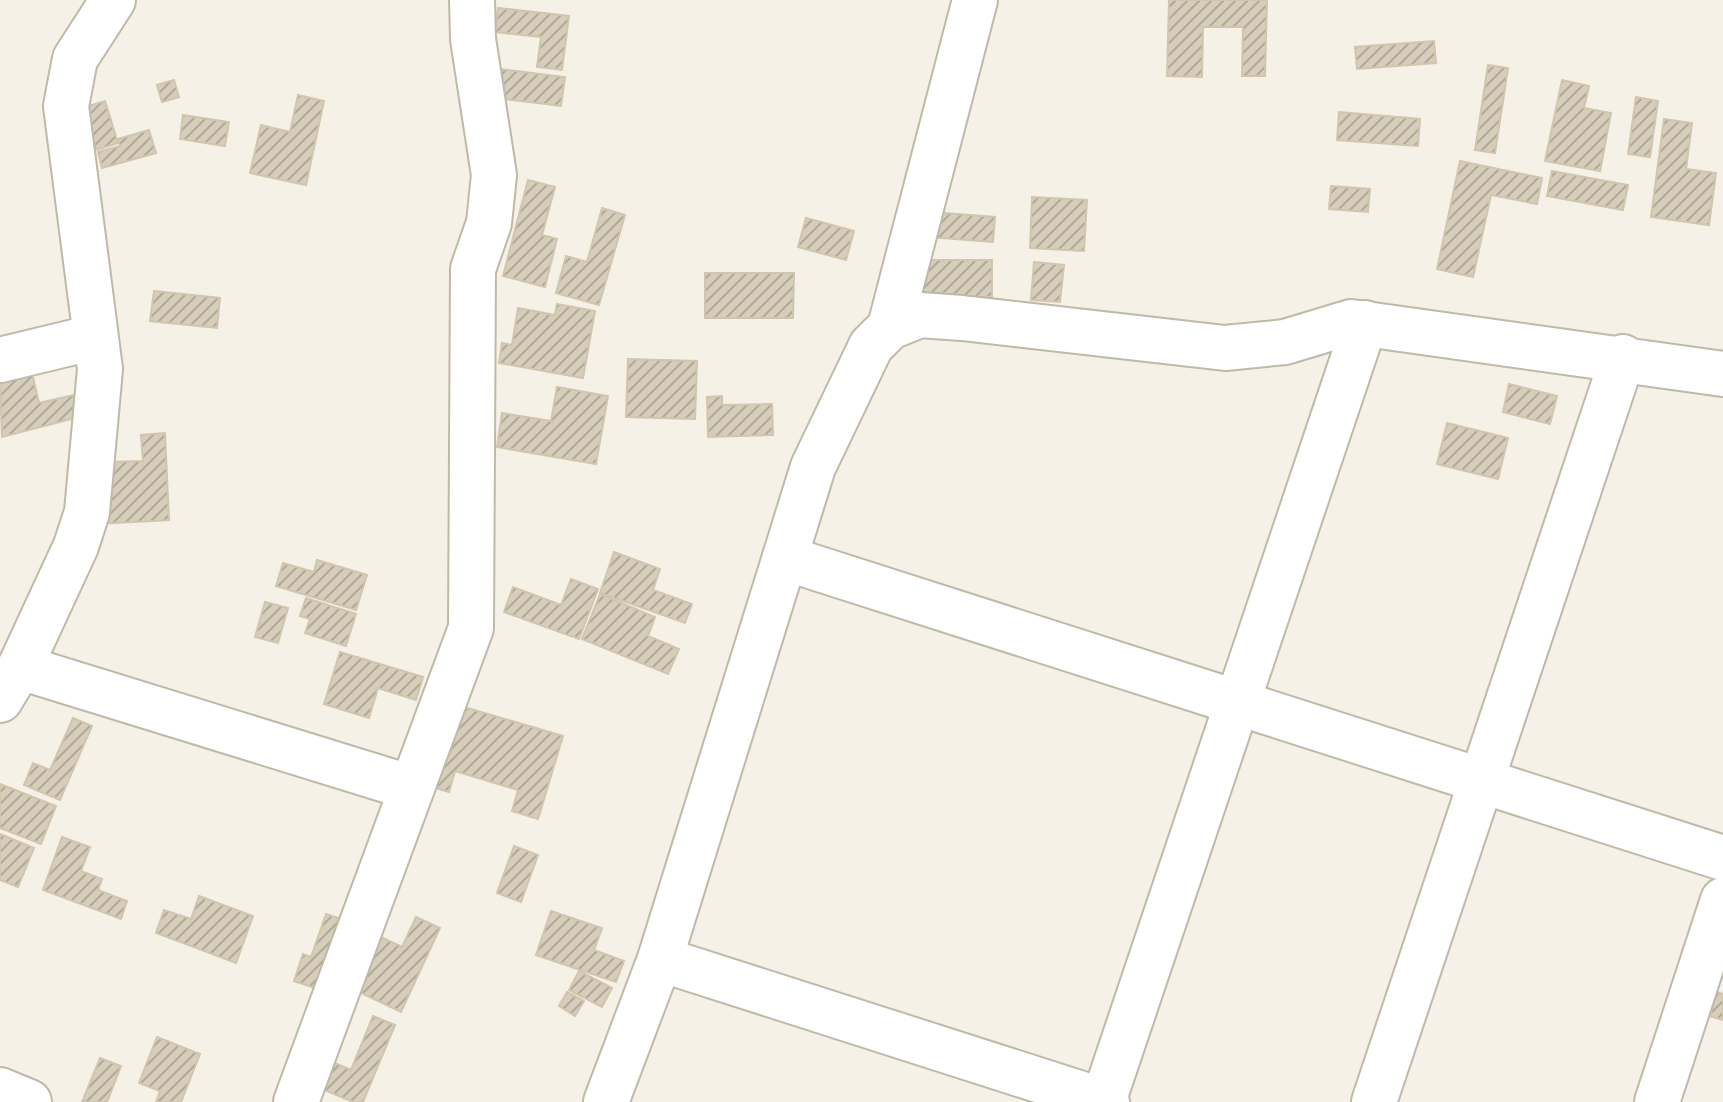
<svg xmlns="http://www.w3.org/2000/svg" width="1723" height="1102" font-family="'Space Grotesk',sans-serif">
  <style>
    .building { fill: url(#building-hatch); stroke: #d2c5ae; stroke-width: 2 }
    .lines { fill: none; stroke-linecap: round; stroke-linejoin: round }
    .minor-casing { stroke: #c1b9a8; stroke-width: 48 }
    .minor { stroke: #fff; stroke-width: 44 }
  </style>
  <defs>
    <pattern id="building-hatch" width="6" height="6" patternUnits="userSpaceOnUse" patternTransform="scale(2)"><rect width="6" height="6" fill="#d7cdbb"/><path d="M-1 1l2-2M0 6l6-6M5 7l2-2" fill="none" stroke="#b0a899"/></pattern>
  </defs>
  <rect width="100%" height="100%" fill="#f5f1e7"/>
  <g class="building">
    <path d="M 1169,0 L 1267,0 L 1265,76 L 1242,76 L 1243,27 L 1203,27 L 1202,77 L 1167,76 Z"/>
    <path d="M 498,8 L 569,16 L 562,70 L 537,67 L 541,37 L 495,32 Z"/>
    <path d="M 1434,41 L 1436,63 L 1357,69 L 1355,47 Z"/>
    <path d="M 1488,65 L 1508,68 L 1495,153 L 1475,150 Z"/>
    <path d="M 500,69 L 565,77 L 561,106 L 496,98 Z"/>
    <path d="M 174,80 L 179,97 L 162,102 L 157,85 Z"/>
    <path d="M 1562,80 L 1589,86 L 1584,108 L 1611,113 L 1600,171 L 1545,161 Z"/>
    <path d="M 298,95 L 324,101 L 306,185 L 250,173 L 261,125 L 290,132 Z"/>
    <path d="M 1636,97 L 1658,101 L 1650,157 L 1628,154 Z"/>
    <path d="M 105,101 L 118,143 L 96,150 L 83,108 Z"/>
    <path d="M 1339,112 L 1420,119 L 1418,146 L 1337,140 Z"/>
    <path d="M 183,115 L 229,122 L 225,146 L 180,139 Z"/>
    <path d="M 1664,119 L 1692,123 L 1686,169 L 1716,173 L 1709,225 L 1651,217 Z"/>
    <path d="M 149,130 L 156,153 L 102,168 L 98,152 L 120,146 L 118,139 Z"/>
    <path d="M 1460,161 L 1542,178 L 1537,204 L 1491,195 L 1473,277 L 1437,269 Z"/>
    <path d="M 1552,171 L 1628,185 L 1623,210 L 1547,196 Z"/>
    <path d="M 528,180 L 555,187 L 542,235 L 557,239 L 545,287 L 503,276 Z"/>
    <path d="M 1331,186 L 1370,189 L 1368,212 L 1329,209 Z"/>
    <path d="M 1032,197 L 1087,200 L 1084,251 L 1030,248 Z"/>
    <path d="M 602,208 L 625,215 L 599,305 L 556,293 L 566,256 L 587,262 Z"/>
    <path d="M 931,212 L 995,217 L 993,242 L 929,237 Z"/>
    <path d="M 806,218 L 854,231 L 846,260 L 798,247 Z"/>
    <path d="M 921,260 L 992,260 L 992,297 L 920,297 Z"/>
    <path d="M 1034,262 L 1064,265 L 1060,302 L 1031,300 Z"/>
    <path d="M 705,273 L 794,273 L 793,318 L 705,318 Z"/>
    <path d="M 154,291 L 220,298 L 217,328 L 150,321 Z"/>
    <path d="M 557,304 L 595,311 L 583,378 L 499,363 L 502,343 L 512,345 L 518,308 L 555,315 Z"/>
    <path d="M 628,359 L 697,361 L 695,419 L 626,417 Z"/>
    <path d="M 32,373 L 39,403 L 74,395 L 79,417 L 2,437 L 0,381 Z"/>
    <path d="M 1509,384 L 1557,396 L 1550,424 L 1503,412 Z"/>
    <path d="M 557,387 L 608,396 L 596,464 L 497,447 L 502,413 L 551,421 Z"/>
    <path d="M 722,396 L 722,405 L 772,404 L 773,435 L 708,437 L 707,397 Z"/>
    <path d="M 1447,423 L 1508,438 L 1498,479 L 1437,464 Z"/>
    <path d="M 165,433 L 169,520 L 98,524 L 109,462 L 143,461 L 141,435 Z"/>
    <path d="M 614,552 L 660,569 L 653,590 L 692,604 L 685,623 L 600,593 Z"/>
    <path d="M 317,560 L 367,575 L 356,610 L 276,586 L 283,563 L 314,572 Z"/>
    <path d="M 571,579 L 598,589 L 579,639 L 504,612 L 513,587 L 561,605 Z"/>
    <path d="M 600,594 L 655,617 L 648,636 L 679,649 L 668,674 L 582,639 Z"/>
    <path d="M 306,598 L 356,614 L 346,646 L 305,633 L 310,619 L 300,616 Z"/>
    <path d="M 265,602 L 288,608 L 278,643 L 255,637 Z"/>
    <path d="M 340,652 L 423,677 L 416,700 L 378,688 L 369,718 L 324,704 Z"/>
    <path d="M 454,704 L 563,736 L 538,819 L 512,811 L 518,790 L 455,771 L 449,792 L 429,786 Z"/>
    <path d="M 73,718 L 92,726 L 60,800 L 24,785 L 33,763 L 50,770 Z"/>
    <path d="M 0,784 L 56,806 L 41,844 L 0,828 Z"/>
    <path d="M 0,834 L 34,848 L 18,887 L 0,880 Z"/>
    <path d="M 62,837 L 90,847 L 81,871 L 102,879 L 98,890 L 127,901 L 121,919 L 43,890 Z"/>
    <path d="M 514,846 L 538,855 L 521,902 L 497,893 Z"/>
    <path d="M 199,896 L 253,916 L 236,963 L 156,933 L 164,910 L 191,919 Z"/>
    <path d="M 551,911 L 602,928 L 594,950 L 624,961 L 616,982 L 536,955 Z"/>
    <path d="M 326,914 L 344,920 L 321,990 L 294,981 L 303,954 L 311,957 Z"/>
    <path d="M 416,917 L 440,928 L 401,1012 L 357,991 L 381,937 L 402,947 Z"/>
    <path d="M 579,971 L 612,988 L 602,1007 L 569,990 Z"/>
    <path d="M 567,992 L 584,1001 L 575,1016 L 559,1006 Z"/>
    <path d="M 1717,992 L 1723,994 L 1723,1020 L 1710,1016 Z"/>
    <path d="M 373,1016 L 395,1025 L 363,1102 L 353,1102 L 322,1089 L 333,1062 L 351,1070 Z"/>
    <path d="M 157,1037 L 200,1054 L 181,1102 L 156,1102 L 160,1091 L 139,1083 Z"/>
    <path d="M 100,1058 L 121,1066 L 107,1102 L 82,1102 Z"/>
  </g>
  <g class="lines">
    <g class="minor-casing">
      <g id="minor">
        <path d="M 890,327 L 975,0"/>
        <path d="M 0,360 L 95,337"/>
        <path d="M 785,558 L 1723,858"/>
        <path d="M 20,667 L 412,788"/>
        <path d="M 0,700 L 20,667 L 76,546 L 87,512 L 100,369 L 66,106 L 75,59 L 113,0"/>
        <path d="M 660,959 L 1107,1102"/>
        <path d="M 0,1090 L 29,1102"/>
        <path d="M 296,1102 L 471,628 L 473,269 L 489,223 L 494,175 L 473,39 L 472,0"/>
        <path d="M 606,1102 L 660,959 L 813,467 L 871,346 L 890,327 L 920,315 L 962,318 L 1225,348 L 1285,342 L 1351,322 L 1723,374"/>
        <path d="M 1103,1102 L 1365,323"/>
        <path d="M 1374,1102 L 1623,357"/>
        <path d="M 1657,1102 L 1723,900"/>
      </g>
    </g>
    <use href="#minor" class="minor"/>
  </g>
</svg>
